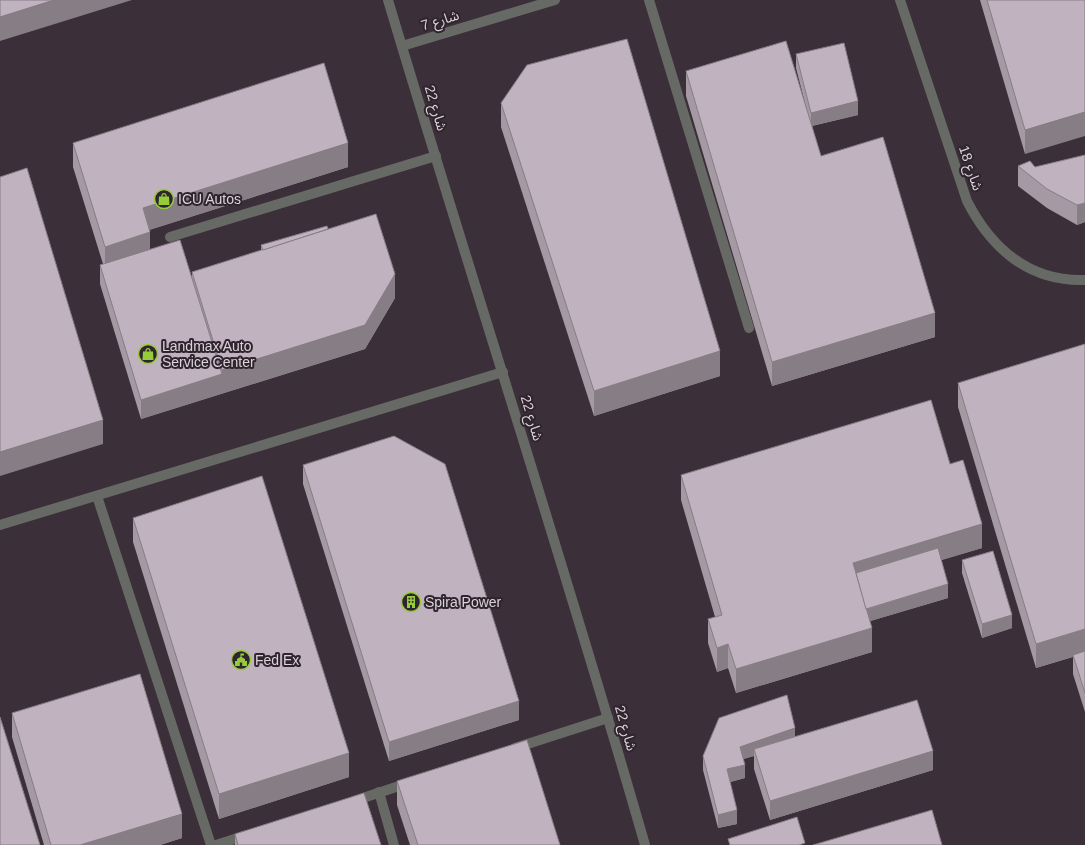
<svg xmlns="http://www.w3.org/2000/svg" width="1085" height="845" font-family="Helvetica,'Noto Sans Arabic',sans-serif">
  <style>
    .lines { fill: none; stroke-linecap: round; stroke-linejoin: round }
    .minor { stroke: #676a64; stroke-width: 10 }
    .wall { fill: #a599a3 }
    .shaded-wall { fill: #867d85 }
    .building { fill: #c0b2be; stroke: #867d85 }
    .labels { text-anchor: middle; dominant-baseline: central; stroke-width: 4; stroke-linejoin: round; paint-order: stroke }
    .street-label { font-size: 14px; fill: #dbd3da; stroke: #30252f }
    .poi-label { font-size: 14px; fill: #dbd3da; stroke: #30252f; text-anchor: start }
  </style>
  <rect width="100%" height="100%" fill="#3b2f39"/>
  <g class="lines">
    <g class="minor">
      <path d="M 388,0 C 472,282 564,562 645,845"/>
      <path d="M 649,0 L 749,328"/>
      <path d="M 900,0 L 967,201 C 991,248 1029,282 1085,280"/>
      <path d="M 402,46 L 555,0"/>
      <path d="M 170,237 L 436,156"/>
      <path d="M 97,496 L 211,845"/>
      <path d="M 0,525 L 503,372"/>
      <path d="M 515,748 L 608,718"/>
      <path d="M 379,792 L 394,845"/>
      <path d="M 354,801 L 411,782"/>
      <path d="M 216,845 L 247,835"/>
    </g>
  </g>
  <g class="wall">
    <path d="M 980,0 L 1085,0 L 1025,154 Z"/>
    <path d="M 796,54 L 858,115 L 812,126 L 821,156 L 935,337 L 772,386 L 686,96 L 686,71 L 807,111 L 796,68 Z"/>
    <path d="M 501,103 L 720,376 L 594,416 L 501,127 Z"/>
    <path d="M 73,143 L 348,167 L 149,230 L 150,249 L 192,278 L 192,272 L 261,250 L 261,245 L 328,229 L 395,298 L 365,349 L 141,419 L 100,284 L 100,265 L 103,264 L 73,167 Z"/>
    <path d="M 1085,155 L 1085,222 L 1077,225 L 1047,208 L 1018,186 L 1018,166 L 1035,167 Z"/>
    <path d="M 1085,344 L 1085,712 L 1073,674 L 1073,657 L 1036,668 L 958,407 L 958,383 Z"/>
    <path d="M 303,465 L 519,720 L 389,761 L 303,484 Z"/>
    <path d="M 681,475 L 982,548 L 941,560 L 948,598 L 870,621 L 872,652 L 736,693 L 728,668 L 717,672 L 708,643 L 708,619 L 715,617 L 681,500 Z"/>
    <path d="M 133,518 L 349,777 L 219,819 L 133,542 Z"/>
    <path d="M 962,560 L 1012,628 L 982,638 L 962,573 Z"/>
    <path d="M 12,713 L 182,838 L 160,845 L 44,845 L 12,737 Z"/>
    <path d="M 795,737 L 933,770 L 770,820 L 754,769 L 754,756 L 743,759 L 745,778 L 730,782 L 737,824 L 718,828 L 703,770 L 703,756 Z"/>
    <path d="M 397,781 L 560,845 L 410,845 L 397,805 Z"/>
    <path d="M 235,834 L 381,845 L 235,845 Z"/>
  </g>
  <g class="shaded-wall">
    <path d="M 54,0 L 132,0 L 0,41 L 0,17 Z"/>
    <path d="M 858,101 L 858,115 L 811,126 L 811,113 Z"/>
    <path d="M 1085,112 L 1085,136 L 1025,154 L 1025,130 Z"/>
    <path d="M 348,143 L 348,167 L 143,232 L 143,208 Z"/>
    <path d="M 1085,203 L 1085,222 L 1077,225 L 1077,205 Z"/>
    <path d="M 150,232 L 150,257 L 105,271 L 105,247 Z"/>
    <path d="M 395,274 L 395,298 L 365,349 L 141,419 L 141,400 L 222,374 L 222,370 Z"/>
    <path d="M 935,313 L 935,337 L 772,386 L 772,362 Z"/>
    <path d="M 720,351 L 720,376 L 594,416 L 594,391 Z"/>
    <path d="M 103,420 L 103,444 L 0,476 L 0,452 Z"/>
    <path d="M 982,524 L 982,548 L 856,586 L 853,563 Z"/>
    <path d="M 948,584 L 948,598 L 864,623 L 864,610 Z"/>
    <path d="M 1012,615 L 1012,628 L 982,638 L 982,624 Z"/>
    <path d="M 872,628 L 872,652 L 736,693 L 736,669 Z"/>
    <path d="M 1085,629 L 1085,653 L 1036,668 L 1036,644 Z"/>
    <path d="M 728,644 L 728,668 L 717,672 L 717,648 Z"/>
    <path d="M 519,701 L 519,720 L 389,761 L 389,742 Z"/>
    <path d="M 795,728 L 795,742 L 754,749 L 754,756 L 740,760 L 740,747 Z"/>
    <path d="M 933,751 L 933,770 L 770,820 L 770,801 Z"/>
    <path d="M 349,753 L 349,777 L 219,819 L 219,794 Z"/>
    <path d="M 745,765 L 745,778 L 727,783 L 727,769 Z"/>
    <path d="M 737,810 L 737,824 L 718,828 L 718,815 Z"/>
    <path d="M 182,814 L 182,838 L 160,845 L 80,845 Z"/>
  </g>
  <g class="building">
    <path d="M 0,0 L 54,0 L 0,17 Z"/>
    <path d="M 987,0 L 1085,0 L 1085,112 L 1025,130 Z"/>
    <path d="M 627,39 L 720,351 L 594,391 L 501,103 L 527,65 Z"/>
    <path d="M 786,41 L 821,156 L 883,137 L 935,313 L 772,362 L 686,71 Z"/>
    <path d="M 844,43 L 858,101 L 811,113 L 796,54 Z"/>
    <path d="M 324,63 L 348,143 L 143,208 L 150,232 L 105,247 L 73,143 Z"/>
    <path d="M 1085,155 L 1085,203 L 1077,205 L 1047,189 L 1018,166 L 1030,161 L 1035,167 Z"/>
    <path d="M 27,168 L 103,420 L 0,452 L 0,177 Z"/>
    <path d="M 376,214 L 395,274 L 365,325 L 222,370 L 192,272 Z"/>
    <path d="M 327,226 L 328,229 L 263,250 L 261,245 Z"/>
    <path d="M 180,240 L 222,374 L 141,400 L 100,265 Z"/>
    <path d="M 1085,344 L 1085,629 L 1036,644 L 958,383 Z"/>
    <path d="M 931,400 L 950,464 L 963,460 L 982,524 L 853,563 L 872,628 L 736,669 L 728,644 L 717,648 L 708,619 L 722,615 L 681,475 Z"/>
    <path d="M 394,436 L 445,464 L 519,701 L 389,742 L 303,465 Z"/>
    <path d="M 262,476 L 349,753 L 219,794 L 133,518 Z"/>
    <path d="M 938,548 L 948,584 L 866,609 L 856,573 Z"/>
    <path d="M 993,551 L 1012,615 L 982,624 L 962,560 Z"/>
    <path d="M 1085,651 L 1085,693 L 1073,655 Z"/>
    <path d="M 140,674 L 182,814 L 80,845 L 51,845 L 12,713 Z"/>
    <path d="M 787,695 L 795,728 L 740,747 L 745,765 L 727,769 L 737,810 L 718,815 L 703,756 L 719,718 Z"/>
    <path d="M 917,700 L 933,751 L 770,801 L 754,749 Z"/>
    <path d="M 0,717 L 40,845 L 0,845 Z"/>
    <path d="M 527,740 L 560,845 L 418,845 L 397,781 Z"/>
    <path d="M 364,793 L 381,845 L 238,845 L 235,834 Z"/>
    <path d="M 932,810 L 942,845 L 813,845 Z"/>
    <path d="M 797,817 L 805,843 L 799,845 L 730,845 L 728,839 Z"/>
  </g>
  <defs>
    <g id="shop-ring" transform="scale(1)"><circle r="9.5" fill="#30252f" stroke="#96cc3a" stroke-width="1.5"/><path d="M-5-2.5h2.3a2.7 3.5 0 0 1 5.4 0H5L5.5 6h-11ZM-1.5-2.5h3a1.5 2.3 0 0 0-3 0Z" fill="#96cc3a"/></g>
    <g id="building-ring" transform="scale(1)"><circle r="9.5" fill="#30252f" stroke="#96cc3a" stroke-width="1.5"/><path d="M-4-6H4V6H1V3H-1V6H-4ZM-2.5-4.3h1.7v1.8h-1.7ZM.8-4.3h1.7v1.8H.8ZM-2.5-1h1.7V.8h-1.7ZM.8-1h1.7V.8H.8Z" fill="#96cc3a"/></g>
    <g id="civic-ring" transform="scale(1)"><circle r="9.5" fill="#30252f" stroke="#96cc3a" stroke-width="1.5"/><path d="M-.6-6.5H3V-4.5H.6V-3L4-1V1h2V6H-6V1h2V-1L-.6-3ZM-1.2 2.5V6h2.4V2.5Z" fill="#96cc3a"/></g>
  </defs>
  <g fill-rule="evenodd">
    <use href="#shop-ring" x="164" y="199"/>
    <use href="#shop-ring" x="148" y="354"/>
    <use href="#building-ring" x="411" y="602"/>
    <use href="#civic-ring" x="241" y="660"/>
  </g>
  <g class="labels">
    <g class="street-label">
      <text transform="translate(440 20) rotate(-17)">شارع 7</text>
      <text transform="translate(436 108) rotate(73)">شارع 22</text>
      <text transform="translate(971 168) rotate(71)">شارع 18</text>
      <text transform="translate(532 418) rotate(73)">شارع 22</text>
      <text transform="translate(626 728) rotate(74)">شارع 22</text>
    </g>
    <g class="poi-label">
      <text x="178" y="199">ICU Autos</text>
      <text x="162" y="346">Landmax Auto<tspan x="162" dy="16">Service Center</tspan></text>
      <text x="425" y="602">Spira Power</text>
      <text x="255" y="660">Fed Ex</text>
    </g>
  </g>
</svg>
